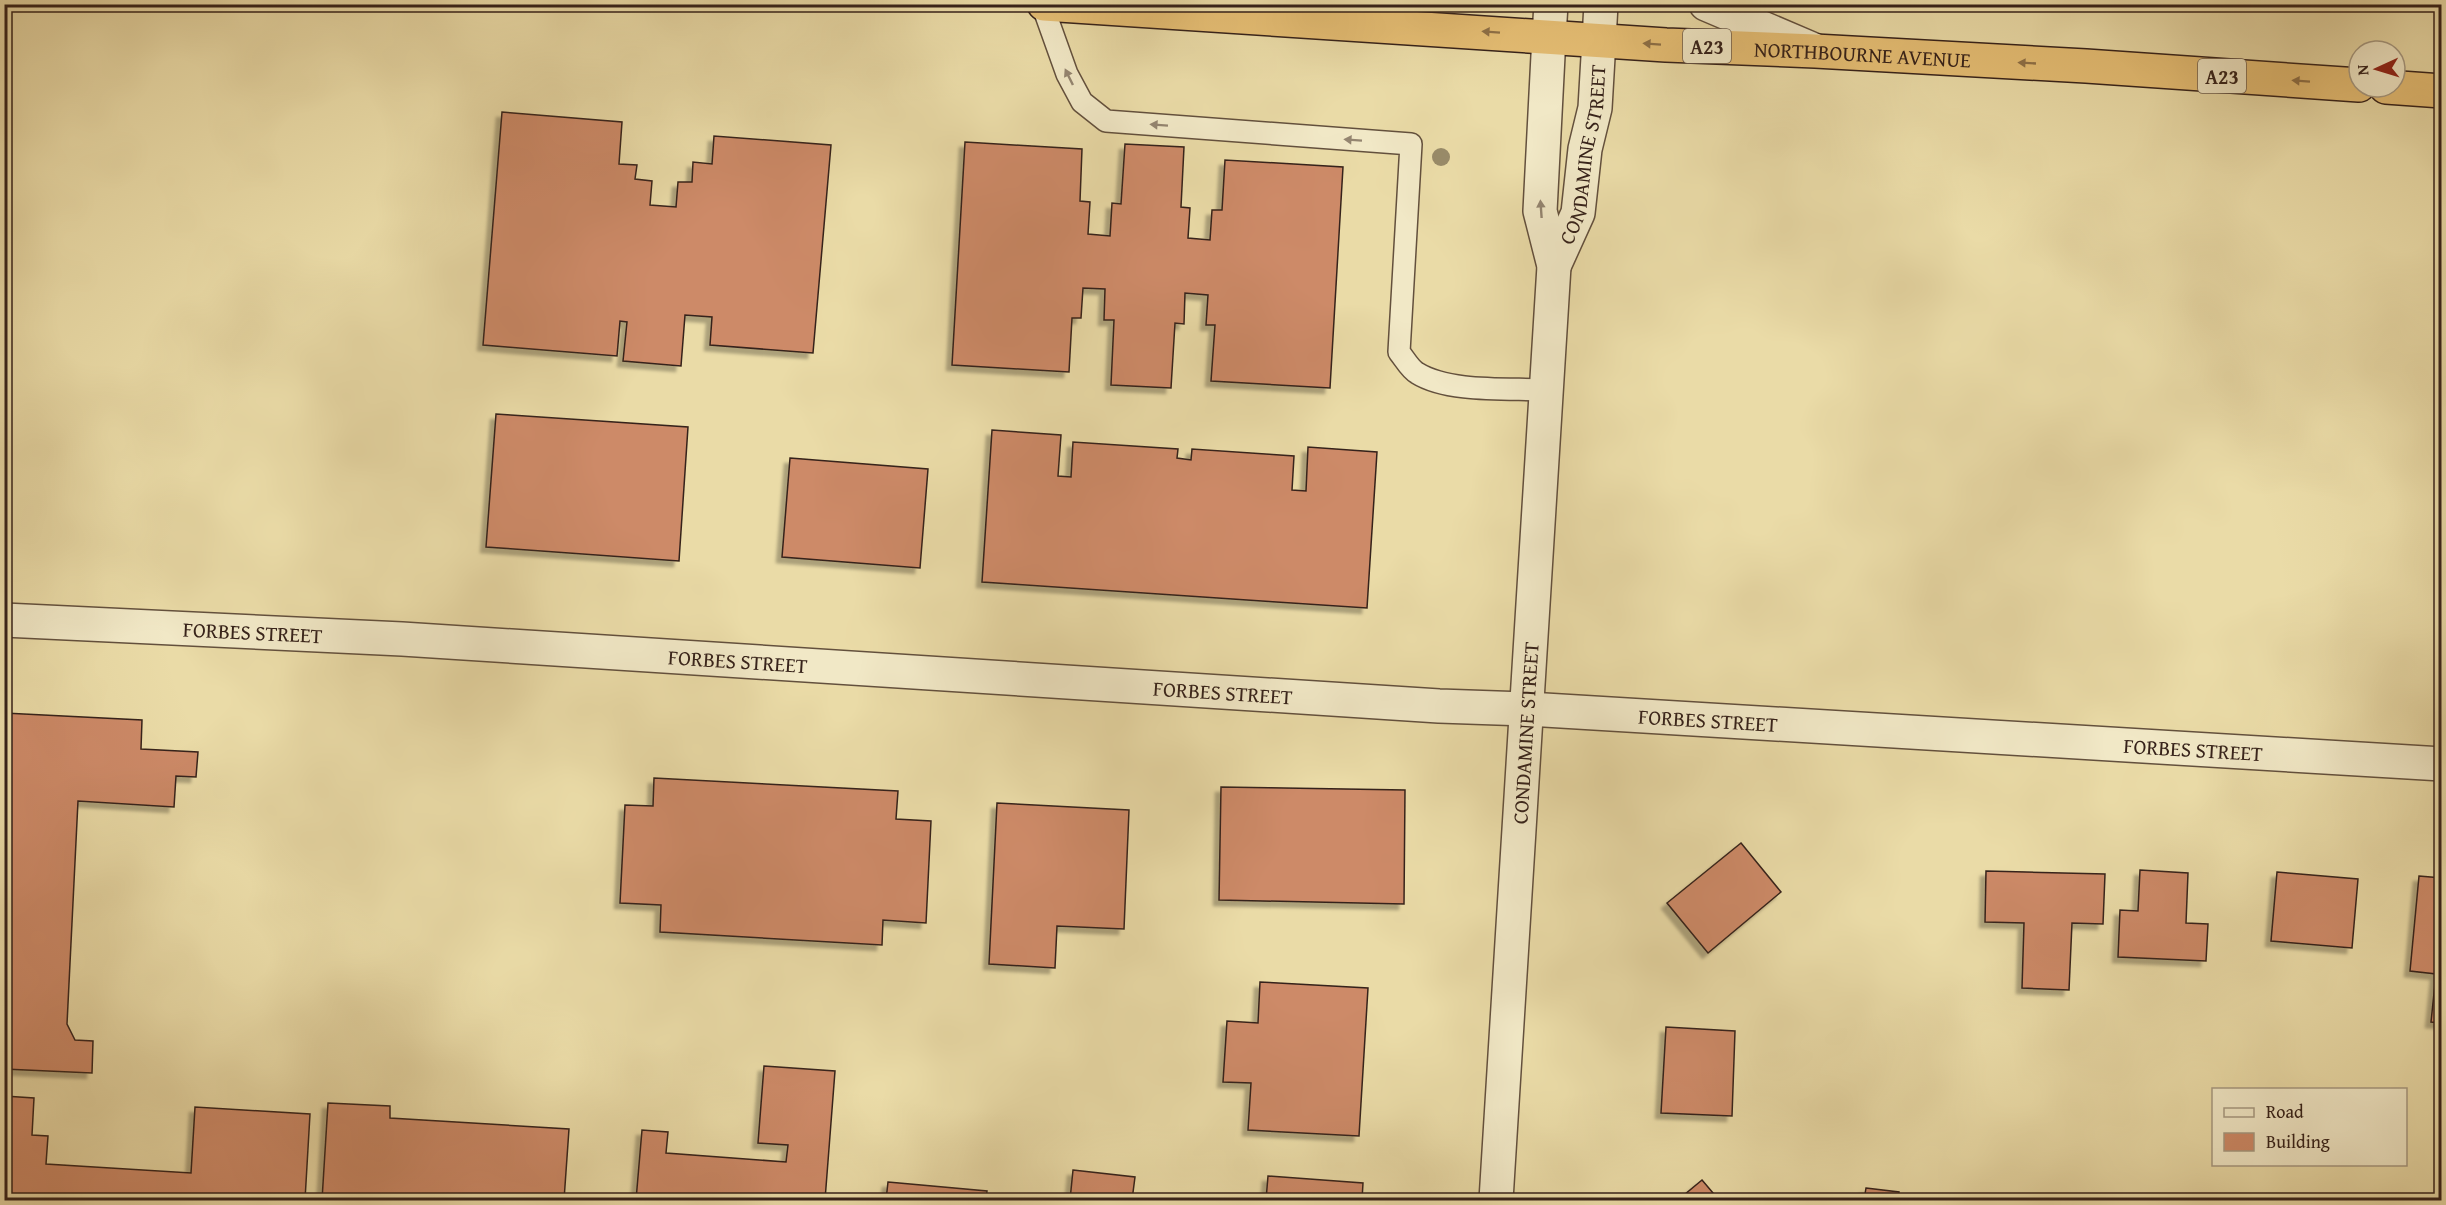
<svg xmlns="http://www.w3.org/2000/svg" width="2446" height="1205" font-family="'Gentium Book Plus',serif">
  <style>
    .building { fill: #cd8a67; stroke: #36221a; stroke-width: 1.5; filter: url(#shadow) }
    .lines { fill: none; stroke-linecap: round; stroke-linejoin: round }
    .service-casing { stroke: #63503d; stroke-width: 24 }
    .minor-casing { stroke: #63503d; stroke-width: 36 }
    .tertiary-casing { stroke: #63503d; stroke-width: 36 }
    .trunk-casing { stroke: #36221a; stroke-width: 36 }
    .service { stroke: #f1e8c6; stroke-width: 21 }
    .minor { stroke: #f1e8c6; stroke-width: 33 }
    .tertiary { stroke: #f1e8c6; stroke-width: 33 }
    .trunk { stroke: #e5be74; stroke-width: 33 }
    .tree { fill: #998b69 }
    .oneway { fill: #8e7047 }
    .oneway2 { fill: #948570 }
    .labels { text-anchor: middle; dominant-baseline: central; stroke-width: 4.5; stroke-linejoin: round; paint-order: stroke }
    .shield { fill: #f1e8c6; stroke: #6e5d4e; stroke-width: 1.5 }
    .shield-label { font-size: 20px; font-weight: bold; fill: #36221a }
    .street-label { font-size: 21px; fill: #36221a; stroke: #f1e8c6 }
  </style>
  <defs>
    <filter id="shadow"><feDropShadow dx="-5.5" dy="5.5" stdDeviation="1.5" flood-color="#0004"/></filter>
  </defs>
  <rect width="100%" height="100%" fill="#eadba7"/>
  <filter id="stains"><feTurbulence type="fractalNoise" baseFrequency=".00333" numOctaves="4"/><feColorMatrix values="0 0 0 0 .2 0 0 0 0 .09 0 0 0 0 .02 0 0 0 .5 -.17"/></filter>
  <radialGradient id="worn" r=".72"><stop offset=".6" stop-color="#630" stop-opacity="0"/><stop offset="1" stop-color="#630" stop-opacity=".3"/></radialGradient>
  <g class="building">
    <path d="M 502,112 L 622,122 L 619,164 L 637,165 L 635,179 L 652,181 L 650,205 L 676,207 L 678,182 L 692,182 L 693,162 L 712,164 L 714,136 L 831,145 L 813,353 L 710,345 L 712,317 L 685,315 L 681,366 L 623,361 L 627,322 L 620,321 L 617,356 L 483,345 Z"/>
    <path d="M 965,142 L 1082,149 L 1080,201 L 1090,202 L 1088,234 L 1110,236 L 1112,203 L 1121,204 L 1125,144 L 1184,147 L 1181,207 L 1190,208 L 1188,238 L 1210,240 L 1212,210 L 1222,210 L 1225,160 L 1343,167 L 1330,388 L 1211,381 L 1215,325 L 1206,325 L 1208,295 L 1185,293 L 1184,324 L 1175,323 L 1171,388 L 1111,385 L 1114,320 L 1104,320 L 1105,289 L 1083,288 L 1081,318 L 1072,318 L 1069,372 L 952,365 Z"/>
    <path d="M 496,414 L 688,427 L 679,561 L 486,547 Z"/>
    <path d="M 992,430 L 1061,435 L 1058,476 L 1071,477 L 1073,442 L 1178,449 L 1177,458 L 1191,460 L 1192,449 L 1294,456 L 1292,490 L 1306,491 L 1308,447 L 1377,452 L 1367,608 L 982,582 Z"/>
    <path d="M 790,458 L 928,469 L 920,568 L 782,557 Z"/>
    <path d="M 4,713 L 142,720 L 141,749 L 198,752 L 196,777 L 176,776 L 174,807 L 78,801 L 67,1024 L 75,1040 L 93,1041 L 92,1073 L 4,1069 L 6,962 L 4,962 L 4,901 L 10,901 L 11,875 L 4,875 Z"/>
    <path d="M 654,778 L 898,791 L 896,819 L 931,821 L 926,923 L 883,920 L 882,945 L 660,932 L 661,905 L 620,903 L 625,805 L 653,806 Z"/>
    <path d="M 1221,787 L 1405,790 L 1404,904 L 1219,900 Z"/>
    <path d="M 997,803 L 1129,810 L 1124,929 L 1057,926 L 1055,968 L 989,964 Z"/>
    <path d="M 1741,843 L 1781,892 L 1708,953 L 1667,903 Z"/>
    <path d="M 2140,870 L 2188,873 L 2186,923 L 2208,924 L 2206,961 L 2118,957 L 2120,910 L 2138,911 Z"/>
    <path d="M 1986,871 L 2105,874 L 2103,924 L 2072,923 L 2069,990 L 2022,988 L 2024,923 L 1985,922 Z"/>
    <path d="M 2277,872 L 2358,879 L 2352,948 L 2271,941 Z"/>
    <path d="M 2419,876 L 2442,878 L 2442,1023 L 2431,1022 L 2436,974 L 2410,971 Z"/>
    <path d="M 1260,982 L 1368,988 L 1359,1136 L 1248,1130 L 1251,1083 L 1223,1082 L 1227,1021 L 1258,1023 Z"/>
    <path d="M 1666,1027 L 1735,1031 L 1732,1116 L 1661,1113 Z"/>
    <path d="M 764,1066 L 835,1071 L 825,1200 L 636,1200 L 642,1130 L 668,1132 L 666,1153 L 786,1162 L 788,1145 L 758,1143 Z"/>
    <path d="M 4,1096 L 34,1098 L 32,1135 L 48,1136 L 46,1164 L 191,1173 L 195,1107 L 310,1114 L 305,1200 L 4,1200 Z"/>
    <path d="M 328,1103 L 390,1106 L 390,1118 L 569,1129 L 564,1200 L 322,1200 Z"/>
    <path d="M 1073,1170 L 1135,1177 L 1132,1200 L 1070,1200 Z"/>
    <path d="M 1268,1176 L 1363,1183 L 1362,1200 L 1266,1200 Z"/>
    <path d="M 1702,1180 L 1719,1200 L 1678,1200 Z"/>
    <path d="M 888,1182 L 987,1191 L 986,1200 L 886,1200 Z"/>
    <path d="M 1866,1188 L 1899,1192 L 1898,1200 L 1864,1200 Z"/>
  </g>
  <g class="lines">
    <g class="service-casing">
      <path id="service" d="M 1042,4 L 1067,74 L 1082,102 L 1106,121 L 1411,144 L 1399,352 C 1404,358 1410,369 1417,373 C 1449,393 1509,388 1547,390"/>
    </g>
    <g class="minor-casing">
      <g id="minor">
        <path id="s1" d="M 1554,266 L 1578,213 L 1585,149 L 1595,108 L 1599,40"/>
        <path id="s2" d="M 4,620 L 402,639 L 1439,706 L 1528,709 L 2442,764"/>
        <path id="s3" d="M 1496,1200 L 1554,266 L 1540,211 L 1549,36"/>
      </g>
    </g>
    <g class="tertiary-casing">
      <g id="tertiary">
        <path d="M 1706,4 L 1814,50"/>
        <path d="M 1549,36 L 1551,4"/>
        <path d="M 1599,40 L 1601,4"/>
      </g>
    </g>
    <g class="trunk-casing">
      <g id="trunk">
        <path id="s4" d="M 1044,4 L 1666,45 L 1815,51 L 2086,66 L 2359,85"/>
        <path d="M 2386,87 L 2442,91"/>
      </g>
    </g>
    <use href="#service" class="service"/>
    <use href="#minor" class="minor"/>
    <use href="#tertiary" class="tertiary"/>
    <use href="#trunk" class="trunk"/>
  </g>
  <circle class="tree" cx="1441" cy="157" r="9"/>
  <defs><path id="oneway-solid" d="M-6-.8H1V-3.2L6.5 0L1 3.2V.8H-6Z" transform="scale(1.5)"/></defs>
  <g class="oneway">
    <use href="#oneway-solid" transform="translate(1491 32) rotate(-176)"/>
    <use href="#oneway-solid" transform="translate(1652 44) rotate(-176)"/>
    <use href="#oneway-solid" transform="translate(2027 63) rotate(-177)"/>
    <use href="#oneway-solid" transform="translate(2301 81) rotate(-176)"/>
  </g>
  <g class="oneway2">
    <use href="#oneway-solid" transform="translate(1069 77) rotate(-116)"/>
    <use href="#oneway-solid" transform="translate(1159 125) rotate(-176)"/>
    <use href="#oneway-solid" transform="translate(1353 140) rotate(-176)"/>
    <use href="#oneway-solid" transform="translate(1541 209) rotate(-94)"/>
  </g>
  <g class="labels">
    <g class="shield">
      <rect x="1683" y="29" width="48" height="34" rx="4.5"/>
      <rect x="2198" y="59" width="48" height="34" rx="4.5"/>
    </g>
    <g class="shield-label">
      <text x="1707" y="46">A23</text>
      <text x="2222" y="76">A23</text>
    </g>
    <g class="street-label">
      <text stroke="none"><textPath href="#s4" startOffset="820">NORTHBOURNE AVENUE</textPath></text>
      <text stroke="none"><textPath href="#s1" startOffset="117">CONDAMINE STREET</textPath></text>
      <text stroke="none"><textPath href="#s2" startOffset="249">FORBES STREET</textPath></text>
      <text stroke="none"><textPath href="#s2" startOffset="735">FORBES STREET</textPath></text>
      <text stroke="none"><textPath href="#s2" startOffset="1221">FORBES STREET</textPath></text>
      <text stroke="none"><textPath href="#s2" startOffset="1707">FORBES STREET</textPath></text>
      <text stroke="none"><textPath href="#s3" startOffset="468">CONDAMINE STREET</textPath></text>
      <text stroke="none"><textPath href="#s2" startOffset="2193">FORBES STREET</textPath></text>
    </g>
  </g>
  <rect width="2446" height="1205" fill="none" stroke="#eadba7" stroke-width="24"/>
  <rect x="6" y="6" width="2434" height="1193" fill="none" stroke="#36221a" stroke-width="3"/>
  <rect x="12" y="12" width="2422" height="1181" fill="none" stroke="#36221a" stroke-width="1.5"/>
  <rect x="2212" y="1088" width="195" height="78" fill="#f1e8c6" stroke="#a69981" stroke-width="1.5"/>
  <rect x="2224" y="1108" width="30" height="9" fill="#f1e8c6" stroke="#a69981" stroke-width="1.5"/>
  <text x="2266" y="1118" font-size="18" fill="#36221a">Road</text>
  <rect x="2224" y="1133" width="30" height="18" fill="#cd8a67" stroke="#a69981" stroke-width="1.5"/>
  <text x="2266" y="1148" font-size="18" fill="#36221a">Building</text>
  <g transform="translate(2377 69) rotate(266)"><circle r="28" fill="#f1e8c6" stroke="#a69981" stroke-width="1.5"/>
  <path d="M0-4.5L10 22L0 15L-10 22Z" fill="#8f2418"/>
  <text y="-9" font-size="16" font-weight="bold" text-anchor="middle" fill="#36221a">N</text>
  </g>
  <rect width="100%" height="100%" filter="url(#stains)"/>
  <rect width="100%" height="100%" fill="url(#worn)"/>
</svg>
